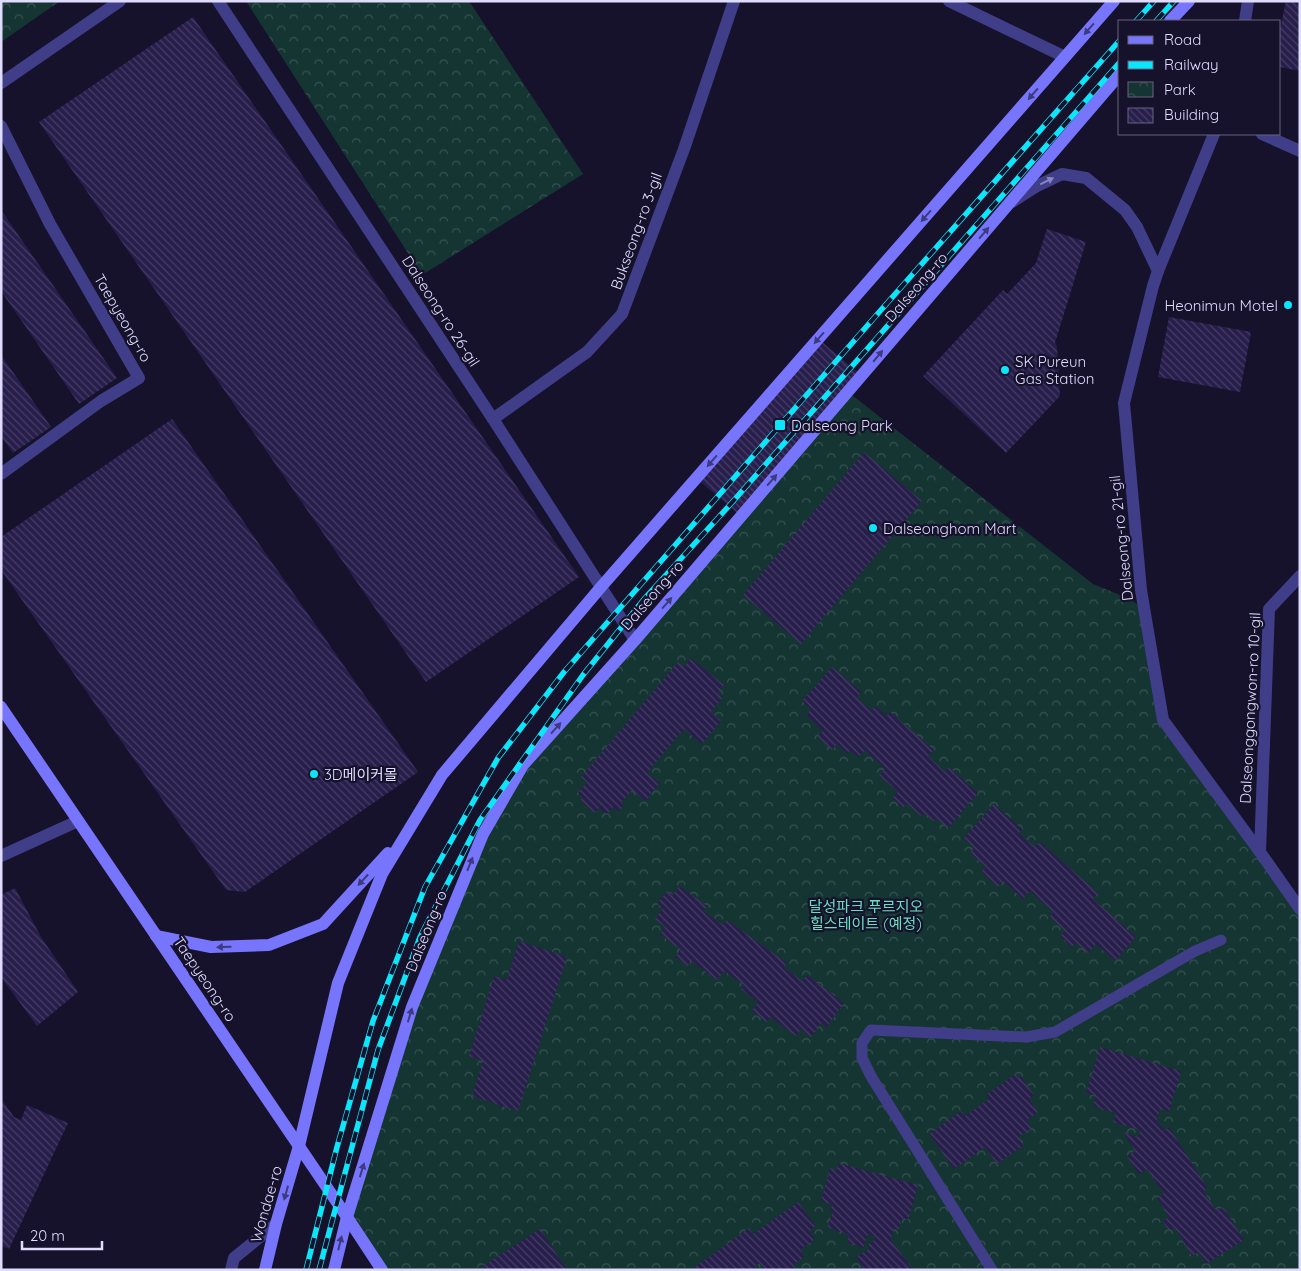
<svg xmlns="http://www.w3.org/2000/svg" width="1301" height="1271" font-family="Quicksand,'Noto Sans KR',sans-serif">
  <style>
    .park { fill: url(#park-crowns) }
    .building { fill: url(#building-back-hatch) }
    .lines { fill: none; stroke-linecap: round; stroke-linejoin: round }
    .service { stroke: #403e89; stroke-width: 11 }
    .minor { stroke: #403e89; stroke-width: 12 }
    .tertiary { stroke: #403e89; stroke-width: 12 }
    .secondary { stroke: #7775fc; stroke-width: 12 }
    .rail-casing { stroke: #0ce5fa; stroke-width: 5.5 }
    .rail { stroke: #16122b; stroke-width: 4; stroke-dasharray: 11; stroke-linecap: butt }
    .oneway { fill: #3d3a7f }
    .oneway2 { fill: #8885be }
    .poi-dot { fill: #0ce5fa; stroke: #16122b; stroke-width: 2 }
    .labels { text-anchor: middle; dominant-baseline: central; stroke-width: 4.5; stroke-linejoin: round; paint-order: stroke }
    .street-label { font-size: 15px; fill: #dfdcfe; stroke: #16122b }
    .poi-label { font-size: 15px; fill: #dfdcfe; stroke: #16122b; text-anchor: start }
    .park-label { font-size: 15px; fill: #67dfc0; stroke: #16122b }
  </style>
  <defs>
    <pattern id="park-crowns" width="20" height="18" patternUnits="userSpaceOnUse" patternTransform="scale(1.25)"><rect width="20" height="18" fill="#153533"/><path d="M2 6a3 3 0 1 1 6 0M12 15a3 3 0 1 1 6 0" fill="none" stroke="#375252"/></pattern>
    <pattern id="building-back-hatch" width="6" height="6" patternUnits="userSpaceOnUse" patternTransform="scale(1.25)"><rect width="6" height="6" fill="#271e4b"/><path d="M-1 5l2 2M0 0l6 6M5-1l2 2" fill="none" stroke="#463e66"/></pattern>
  </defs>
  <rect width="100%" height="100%" fill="#16122b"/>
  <g class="park">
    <path d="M 1,1 L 60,1 L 1,42 Z"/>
    <path d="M 246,1 L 469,1 L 583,174 L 422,275 Z"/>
    <path d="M 848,392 L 1093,584 L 1130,599 L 1144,609 L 1163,720 L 1300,909 L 1300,1270 L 382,1270 L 347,1217 L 412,1007 L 483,834 L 523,765 Z"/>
  </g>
  <g class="building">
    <path d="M 1286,1 L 1300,1 L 1300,71 L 1280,67 L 1280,29 Z"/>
    <path d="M 193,17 L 579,577 L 426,682 L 39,122 Z"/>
    <path d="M 1,210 L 117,378 L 79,404 L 1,291 Z"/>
    <path d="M 1047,229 L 1086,242 L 1055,343 L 1057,347 L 1060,396 L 1006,453 L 923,376 L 1003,290 L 1007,294 L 1036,263 Z"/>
    <path d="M 1169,317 L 1251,332 L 1240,392 L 1158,377 Z"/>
    <path d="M 816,337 L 861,375 L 741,516 L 696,478 Z"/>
    <path d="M 1,355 L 51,427 L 13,453 L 1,436 Z"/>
    <path d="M 172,419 L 418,772 L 245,892 L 226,890 L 1,570 L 1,537 Z"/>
    <path d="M 864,452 L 922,501 L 801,644 L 743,595 Z"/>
    <path d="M 691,658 L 724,685 L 718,693 L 723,697 L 711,712 L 721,721 L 702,744 L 684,729 L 647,773 L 660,783 L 645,801 L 632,790 L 621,803 L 624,805 L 619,811 L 613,807 L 607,814 L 599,808 L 594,813 L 580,800 L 583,797 L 578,793 L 587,782 L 581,777 L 678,662 L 684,667 Z"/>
    <path d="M 832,667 L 861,692 L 857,698 L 871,710 L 875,706 L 887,716 L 890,712 L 934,750 L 928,756 L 945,772 L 949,767 L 978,793 L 948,828 L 937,819 L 933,821 L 924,813 L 921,816 L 907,803 L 903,808 L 892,798 L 898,792 L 879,775 L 885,769 L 865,750 L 858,757 L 850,750 L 847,754 L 837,744 L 832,750 L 817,736 L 823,731 L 806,715 L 811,709 L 802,701 Z"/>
    <path d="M 994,804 L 1022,829 L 1019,833 L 1035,847 L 1040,842 L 1098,893 L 1093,899 L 1136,937 L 1115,961 L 1096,944 L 1088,953 L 1076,942 L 1072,947 L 1060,936 L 1065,931 L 1050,917 L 1053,912 L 1030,891 L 1023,899 L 1003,881 L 998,887 L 981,872 L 986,867 L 970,853 L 974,848 L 964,838 Z"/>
    <path d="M 679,886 L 707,906 L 703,911 L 723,925 L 727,920 L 787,963 L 784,967 L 802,981 L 807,975 L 844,1003 L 827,1027 L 821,1023 L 811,1037 L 801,1029 L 796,1036 L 770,1017 L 767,1022 L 752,1011 L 758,1002 L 741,989 L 744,985 L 724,971 L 717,980 L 691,961 L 688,966 L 675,957 L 681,950 L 660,934 L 665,927 L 655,919 L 663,908 L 657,904 L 667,891 L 673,895 Z"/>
    <path d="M 15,888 L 41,937 L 78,992 L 37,1026 L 1,977 L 1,895 Z"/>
    <path d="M 519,941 L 567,957 L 518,1111 L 472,1096 L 483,1061 L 469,1056 L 494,976 L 507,980 Z"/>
    <path d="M 1100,1047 L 1181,1071 L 1169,1112 L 1160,1109 L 1157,1120 L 1164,1130 L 1169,1127 L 1207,1187 L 1204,1192 L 1215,1209 L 1224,1208 L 1244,1240 L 1206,1264 L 1199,1252 L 1192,1256 L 1175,1228 L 1169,1230 L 1162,1221 L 1169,1217 L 1157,1198 L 1164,1194 L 1147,1169 L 1138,1174 L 1127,1156 L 1135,1151 L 1123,1132 L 1138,1137 L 1140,1130 L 1113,1122 L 1116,1113 L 1093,1106 L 1096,1096 L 1086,1093 Z"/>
    <path d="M 1015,1074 L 1018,1078 L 1021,1076 L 1034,1095 L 1029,1099 L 1038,1112 L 1027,1120 L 1032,1128 L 1018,1137 L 1024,1145 L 997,1164 L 985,1147 L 954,1169 L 929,1134 L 961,1111 L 965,1116 L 989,1099 L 986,1095 Z"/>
    <path d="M 1,1098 L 14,1117 L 21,1120 L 27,1105 L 68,1123 L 9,1249 L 1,1246 Z"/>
    <path d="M 838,1163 L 918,1185 L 908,1220 L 902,1218 L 899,1229 L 894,1228 L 891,1240 L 913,1270 L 864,1270 L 856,1257 L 869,1249 L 869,1242 L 873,1243 L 875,1237 L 868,1234 L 863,1248 L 847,1242 L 849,1235 L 827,1227 L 833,1212 L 829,1210 L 833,1205 L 821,1201 L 830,1168 L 837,1170 Z"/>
    <path d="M 798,1202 L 816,1226 L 809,1231 L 815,1239 L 800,1250 L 804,1257 L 793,1265 L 797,1270 L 765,1270 L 760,1263 L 753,1268 L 754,1270 L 691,1270 L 749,1228 L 753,1234 Z"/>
    <path d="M 540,1229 L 567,1270 L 486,1270 L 483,1266 Z"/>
  </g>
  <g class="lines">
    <path class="service" d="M 992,1270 L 872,1078 L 862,1058 L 862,1043 L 871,1030 L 1026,1037 L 1055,1032 L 1195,951 L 1221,940"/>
    <g class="minor">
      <path d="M 218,1 L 493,419 L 635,640"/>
      <path d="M 949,1 L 1065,57"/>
      <path d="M 1,83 L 120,1"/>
      <path d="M 1,126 L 50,224 L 139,378 L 101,401 L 1,474"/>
      <path d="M 1262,134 L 1300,151"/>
      <path d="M 1012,202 L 1037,186 L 1062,174 L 1086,178 L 1125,210 L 1137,227 L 1158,271"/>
      <path d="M 493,419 L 587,352 L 622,314 L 684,149 L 734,1"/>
      <path d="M 1260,852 L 1269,609 L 1300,576"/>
      <path d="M 1,856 L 78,821"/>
      <path d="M 231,1270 L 234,1258 L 276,1224"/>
    </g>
    <g class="tertiary">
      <path d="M 1245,21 L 1248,1"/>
      <path d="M 1214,134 L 1158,271 L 1153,286 L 1124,403 L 1141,590 L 1163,720 L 1260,852 L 1300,909"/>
    </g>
    <g class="secondary">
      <path d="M 1170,21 L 1189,1"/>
      <path d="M 1,707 L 347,1217 L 382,1270"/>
      <path d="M 156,936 L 211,947 L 269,945 L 323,924 L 388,853"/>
      <path d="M 265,1270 L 276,1224 L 299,1146 L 338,983 L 382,874 L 442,775 L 601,587 L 1114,1"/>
      <path d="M 334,1270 L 347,1217 L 412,1007 L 483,834 L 523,765 L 635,640 L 1120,74"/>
    </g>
    <g class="rail-casing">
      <g id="rail">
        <path d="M 1136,21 L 1154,1"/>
        <path d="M 1156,21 L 1174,1"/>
        <path d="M 306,1270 L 337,1147 L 373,1021 L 425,887 L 498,758 L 564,672 L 881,310 L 1120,40"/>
        <path d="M 319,1270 L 378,1050 L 420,937 L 480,820 L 583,675 L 645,598 L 728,507 L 1120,62"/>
      </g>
    </g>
    <use href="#rail" class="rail"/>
  </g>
  <defs><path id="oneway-solid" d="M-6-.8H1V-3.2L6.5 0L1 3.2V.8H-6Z" transform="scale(1.25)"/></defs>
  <g class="oneway">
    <use href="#oneway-solid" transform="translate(1089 29) rotate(131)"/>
    <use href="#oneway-solid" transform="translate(1033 94) rotate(131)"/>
    <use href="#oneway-solid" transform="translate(926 216) rotate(131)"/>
    <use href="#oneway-solid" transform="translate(984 233) rotate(-49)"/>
    <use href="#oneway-solid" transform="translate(819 338) rotate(131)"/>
    <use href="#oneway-solid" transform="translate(878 356) rotate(-50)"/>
    <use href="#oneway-solid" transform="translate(712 461) rotate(131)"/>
    <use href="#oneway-solid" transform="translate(772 480) rotate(-49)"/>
    <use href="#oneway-solid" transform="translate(667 603) rotate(-49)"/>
    <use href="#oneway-solid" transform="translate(556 728) rotate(-48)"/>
    <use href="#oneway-solid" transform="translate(470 864) rotate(-68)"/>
    <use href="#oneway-solid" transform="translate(363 880) rotate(133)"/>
    <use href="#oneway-solid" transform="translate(224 947) rotate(178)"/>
    <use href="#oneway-solid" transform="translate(410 1015) rotate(-73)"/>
    <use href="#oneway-solid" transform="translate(362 1170) rotate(-73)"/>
    <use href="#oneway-solid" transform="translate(286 1193) rotate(106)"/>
    <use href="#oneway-solid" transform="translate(340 1243) rotate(-76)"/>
  </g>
  <use class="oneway2" href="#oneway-solid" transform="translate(1047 181) rotate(-26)"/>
  <g class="poi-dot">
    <circle cx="1288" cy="305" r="5"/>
    <circle cx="1005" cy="370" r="5"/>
    <rect x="774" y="419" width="12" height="12" rx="2.5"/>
    <circle cx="873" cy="528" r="5"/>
    <circle cx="314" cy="774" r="5"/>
  </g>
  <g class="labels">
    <g class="street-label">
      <text transform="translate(636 231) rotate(-70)">Bukseong-ro 3-gil</text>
      <text transform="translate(916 287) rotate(-49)">Dalseong-ro</text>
      <text transform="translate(441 311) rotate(57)">Dalseong-ro 26-gil</text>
      <text transform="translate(123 318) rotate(60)">Taepyeong-ro</text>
      <text transform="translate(1121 538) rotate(-96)">Dalseong-ro 21-gil</text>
      <text transform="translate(652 595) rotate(-49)">Dalseong-ro</text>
      <text transform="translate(1250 708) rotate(-87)">Dalseonggongwon-ro 10-gil</text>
      <text transform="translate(426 931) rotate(-68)">Dalseong-ro</text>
      <text transform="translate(205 979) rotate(56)">Taepyeong-ro</text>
      <text transform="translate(266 1204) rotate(-74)">Wondae-ro</text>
    </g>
    <g class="poi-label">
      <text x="1278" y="305" text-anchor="end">Heonimun Motel</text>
      <text x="1015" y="361">SK Pureun<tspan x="1015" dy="17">Gas Station</tspan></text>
      <text x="791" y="425">Dalseong Park</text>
      <text x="883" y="528">Dalseonghom Mart</text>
      <text x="324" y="774">3D메이커몰</text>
    </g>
    <g class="park-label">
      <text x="866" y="906">달성파크 푸르지오<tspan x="866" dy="17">힐스테이트 (예정)</tspan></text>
    </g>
  </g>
  <rect width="1301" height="1271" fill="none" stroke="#dfdcfe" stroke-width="5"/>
  <rect x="1118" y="20" width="162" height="115" fill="#16122b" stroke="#66637f"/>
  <rect x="1128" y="36" width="25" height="8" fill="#7775fc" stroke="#66637f"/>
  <text x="1164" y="45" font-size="15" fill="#dfdcfe">Road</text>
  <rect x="1128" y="61" width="25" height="8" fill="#0ce5fa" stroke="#66637f"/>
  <text x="1164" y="70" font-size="15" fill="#dfdcfe">Railway</text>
  <rect x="1128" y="82" width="25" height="15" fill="url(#park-crowns)" stroke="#66637f"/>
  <text x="1164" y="95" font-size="15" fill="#dfdcfe">Park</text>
  <rect x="1128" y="108" width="25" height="15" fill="url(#building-back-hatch)" stroke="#66637f"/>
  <text x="1164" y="120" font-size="15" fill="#dfdcfe">Building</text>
  <path d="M22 1241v8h80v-8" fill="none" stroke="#dfdcfe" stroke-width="2.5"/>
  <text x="30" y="1241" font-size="15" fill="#dfdcfe" stroke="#16122b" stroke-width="4" paint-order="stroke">20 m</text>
</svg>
